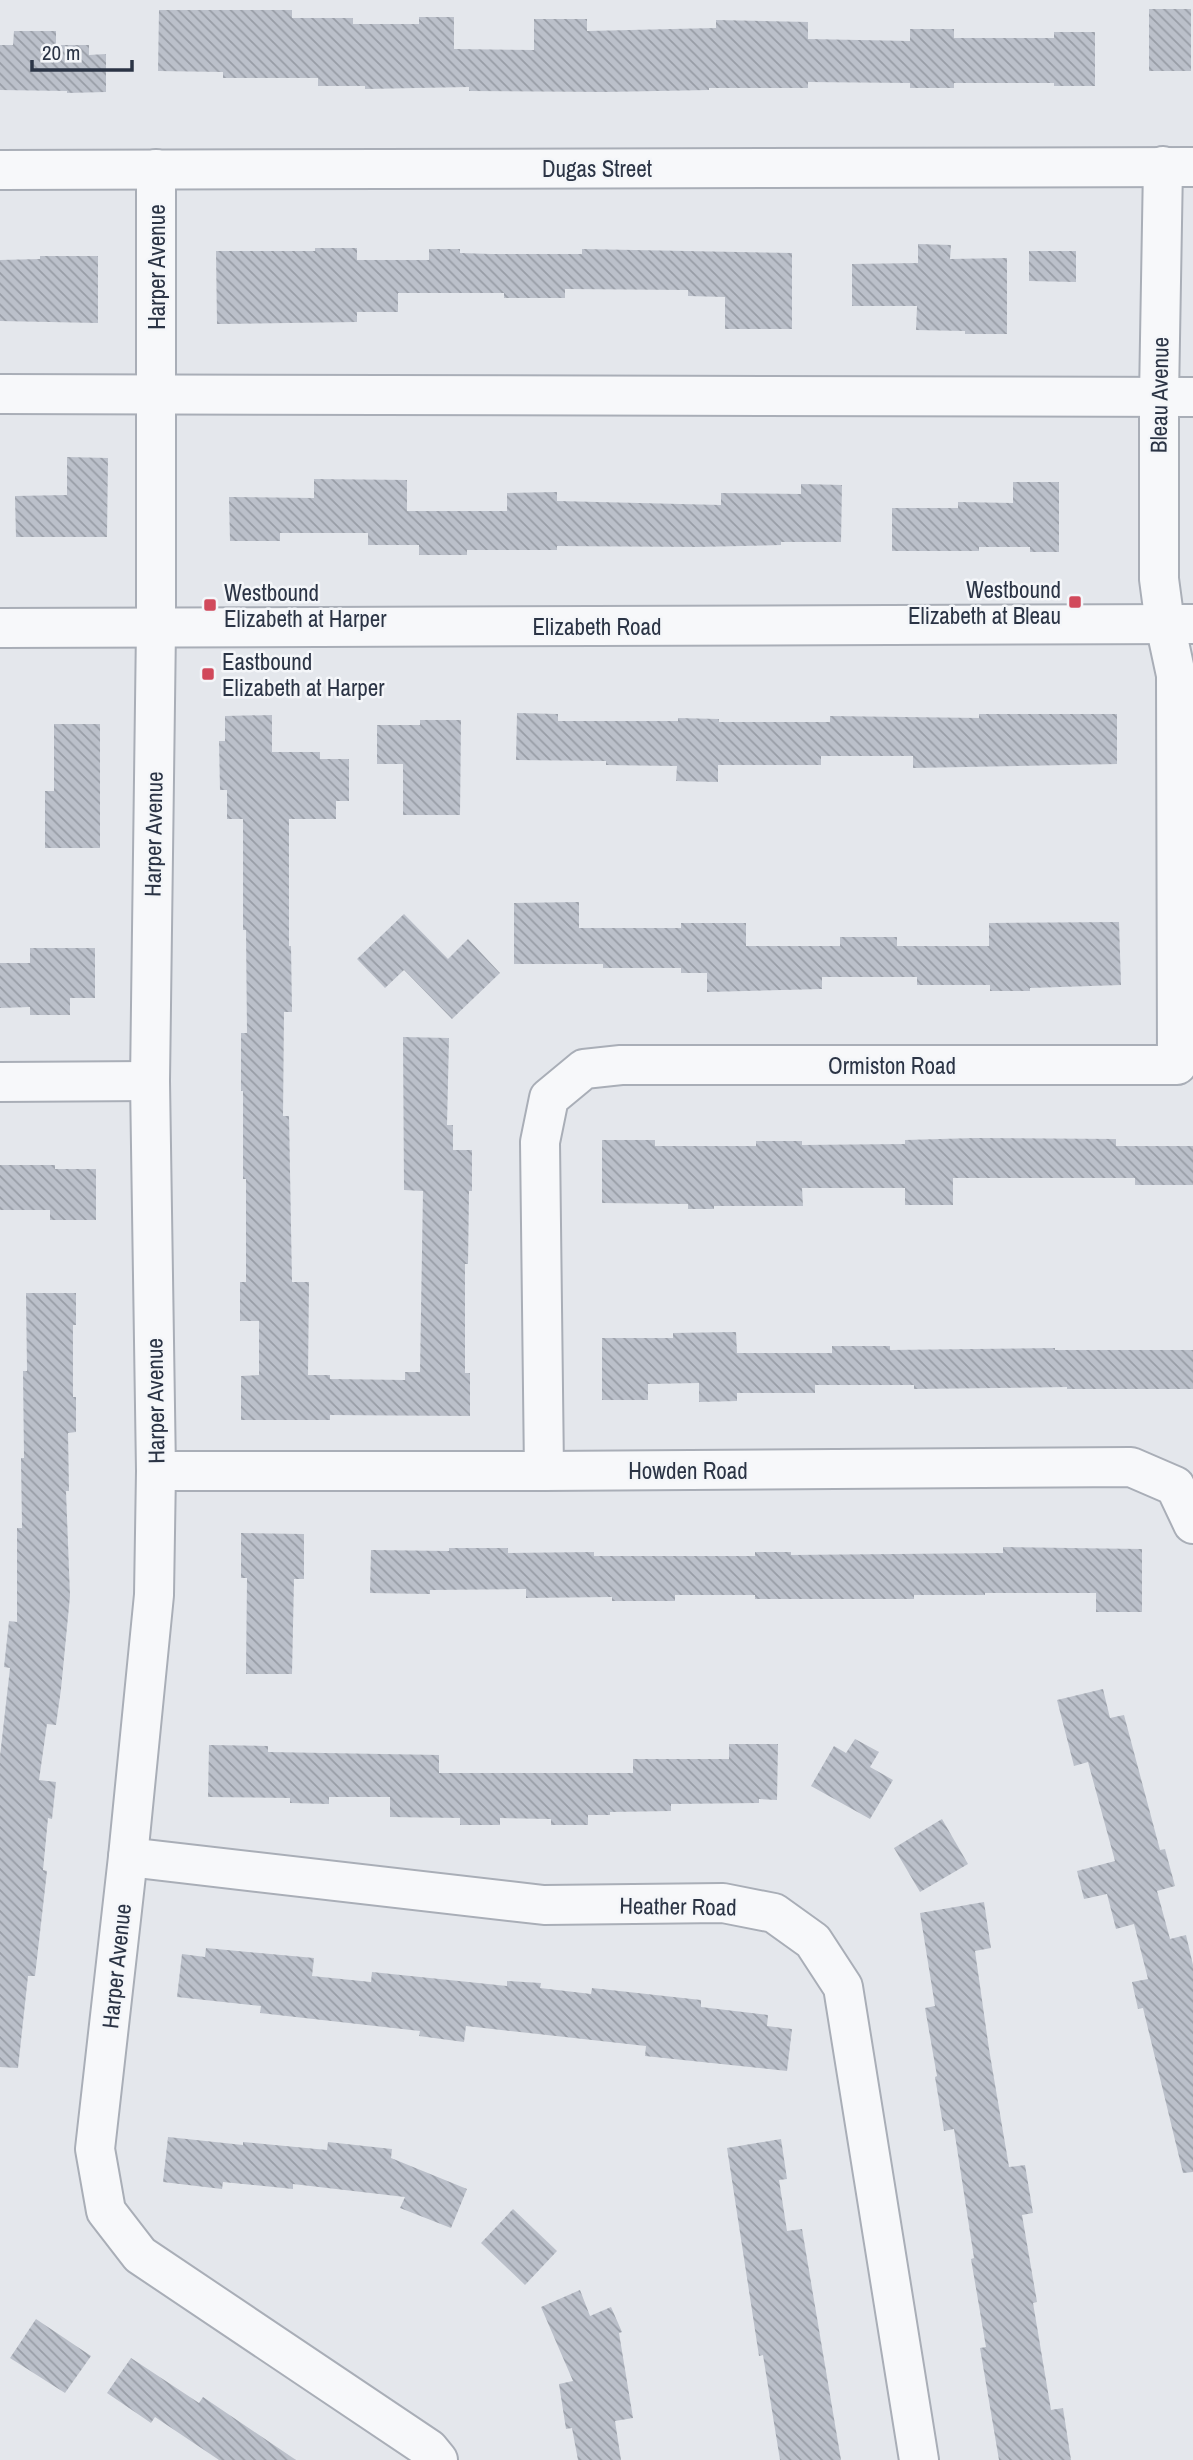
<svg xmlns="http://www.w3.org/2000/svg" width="1193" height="2460" font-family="'Archivo Narrow',sans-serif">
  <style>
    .building { fill: url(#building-back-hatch) }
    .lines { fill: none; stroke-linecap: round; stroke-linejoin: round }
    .minor-casing { stroke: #a9aeb7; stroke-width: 42 }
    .minor { stroke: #f7f8fa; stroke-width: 38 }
    .poi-dot { fill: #d1495b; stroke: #f4f6f9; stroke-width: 2.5 }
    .labels { text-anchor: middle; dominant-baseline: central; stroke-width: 5; stroke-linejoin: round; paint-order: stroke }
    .street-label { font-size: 23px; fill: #2b3445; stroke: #f4f6f9 }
    .poi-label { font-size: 23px; fill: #2b3445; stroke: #f4f6f9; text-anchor: start }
  </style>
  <defs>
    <pattern id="building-back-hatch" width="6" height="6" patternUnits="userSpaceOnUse" patternTransform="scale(1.75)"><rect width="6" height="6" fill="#bbc0ca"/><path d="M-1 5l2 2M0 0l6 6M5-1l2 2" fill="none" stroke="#989da6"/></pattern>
  </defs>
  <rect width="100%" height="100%" fill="#e4e7ec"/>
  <g class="building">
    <rect x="1149" y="9" width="42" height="62"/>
    <path d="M 159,10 L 292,10 L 292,18 L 353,18 L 353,24 L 419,24 L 419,17 L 454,17 L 454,49 L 534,50 L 534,19 L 587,19 L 587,31 L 716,28 L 716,20 L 808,22 L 808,39 L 910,41 L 910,29 L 954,29 L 954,38 L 1054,38 L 1054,32 L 1095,32 L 1095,86 L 1054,86 L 1054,83 L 954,83 L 954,88 L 910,88 L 910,83 L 808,82 L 808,88 L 709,88 L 709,90 L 604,92 L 469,91 L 469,87 L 365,89 L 365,86 L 318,86 L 318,78 L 223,78 L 223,72 L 158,71 Z"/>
    <path d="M 14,31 L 56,31 L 56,45 L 89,45 L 89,55 L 106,54 L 106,92 L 67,93 L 67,91 L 0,90 L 0,45 L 13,45 Z"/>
    <path d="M 918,244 L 951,245 L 950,259 L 1007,258 L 1007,334 L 965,334 L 965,331 L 916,330 L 917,306 L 852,306 L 852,264 L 918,263 Z"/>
    <path d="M 315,248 L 357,248 L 357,260 L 429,260 L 429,249 L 460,249 L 460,253 L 491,254 L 582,254 L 582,249 L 792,253 L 792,329 L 725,329 L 725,297 L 688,296 L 688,290 L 565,289 L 565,298 L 504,298 L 504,293 L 398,293 L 398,312 L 357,312 L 357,322 L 217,324 L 216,251 L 315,251 Z"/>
    <path d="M 1029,251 L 1076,251 L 1076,282 L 1029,281 Z"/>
    <path d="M 40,256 L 98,256 L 98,323 L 0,321 L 0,260 L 40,259 Z"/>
    <path d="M 67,457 L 108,458 L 107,537 L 16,537 L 15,496 L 67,495 Z"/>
    <path d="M 314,479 L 407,480 L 407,511 L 507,511 L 507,493 L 557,492 L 557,501 L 721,505 L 721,493 L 801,494 L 801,484 L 842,485 L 841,542 L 781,542 L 781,545 L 697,547 L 557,546 L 557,550 L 467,550 L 467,555 L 419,555 L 419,545 L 368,545 L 368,533 L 280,533 L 280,541 L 230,541 L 229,497 L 314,498 Z"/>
    <path d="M 1013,482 L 1059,482 L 1059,552 L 1030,552 L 1030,547 L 979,547 L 979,551 L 892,551 L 892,508 L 958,508 L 958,502 L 1013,503 Z"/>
    <path d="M 517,713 L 558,714 L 558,721 L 678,721 L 678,718 L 719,719 L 719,722 L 830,722 L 830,716 L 979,718 L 979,714 L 1117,714 L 1117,764 L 913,768 L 913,756 L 821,756 L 821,765 L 718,765 L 718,782 L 676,781 L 677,766 L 606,765 L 606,761 L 516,760 Z"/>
    <path d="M 272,715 L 272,752 L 320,752 L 320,759 L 349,759 L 349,801 L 336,801 L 336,819 L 289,819 L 289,946 L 291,946 L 292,1012 L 284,1012 L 283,1116 L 289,1116 L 292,1282 L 309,1282 L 308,1375 L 330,1375 L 330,1379 L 405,1380 L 405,1372 L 420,1372 L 423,1191 L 404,1190 L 403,1037 L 449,1038 L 447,1125 L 453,1125 L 453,1150 L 472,1150 L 472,1191 L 469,1191 L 468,1264 L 465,1264 L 465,1373 L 470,1373 L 470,1416 L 330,1415 L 330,1420 L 241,1420 L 241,1376 L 259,1375 L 259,1321 L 240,1321 L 240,1282 L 246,1282 L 246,1179 L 243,1179 L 243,1091 L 241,1091 L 241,1033 L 247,1033 L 246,930 L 243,930 L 243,819 L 227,819 L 227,790 L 220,790 L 219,741 L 225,741 L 225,716 Z"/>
    <path d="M 420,720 L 461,720 L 460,815 L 403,815 L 403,764 L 377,764 L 377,725 L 420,725 Z"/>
    <path d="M 54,724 L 100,724 L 100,848 L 45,848 L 45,791 L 54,791 Z"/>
    <path d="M 579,902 L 579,928 L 681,928 L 681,923 L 746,923 L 746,946 L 840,946 L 840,937 L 897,937 L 897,946 L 989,946 L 989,923 L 1119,922 L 1121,985 L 1030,988 L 1030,991 L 990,991 L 990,985 L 917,985 L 917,977 L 822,977 L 822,989 L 707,992 L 707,973 L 681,973 L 681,968 L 603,968 L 603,964 L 514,964 L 514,903 Z"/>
    <path d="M 404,914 L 448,959 L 468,939 L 500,973 L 452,1019 L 404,970 L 385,988 L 357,959 Z"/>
    <path d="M 30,948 L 95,948 L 95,998 L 70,998 L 70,1015 L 30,1015 L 30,1007 L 0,1008 L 0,963 L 30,963 Z"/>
    <path d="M 975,1138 L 1116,1139 L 1116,1146 L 1193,1146 L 1193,1185 L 1135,1185 L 1135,1178 L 953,1178 L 953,1205 L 905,1205 L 905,1188 L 802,1188 L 803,1206 L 714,1206 L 714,1209 L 688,1209 L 688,1204 L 602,1203 L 602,1140 L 655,1140 L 655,1146 L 756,1146 L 756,1141 L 802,1141 L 802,1145 L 905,1144 L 905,1140 Z"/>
    <path d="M 0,1165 L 55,1165 L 55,1169 L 96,1169 L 96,1220 L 50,1220 L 50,1210 L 0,1210 Z"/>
    <path d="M 26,1293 L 76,1293 L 76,1325 L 73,1325 L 73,1397 L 76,1397 L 76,1432 L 68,1433 L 69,1491 L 66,1491 L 70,1596 L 61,1689 L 56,1725 L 47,1724 L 39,1780 L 56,1782 L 52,1819 L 48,1818 L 43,1870 L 47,1871 L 35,1976 L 28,1976 L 18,2068 L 0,2067 L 0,1756 L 10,1668 L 4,1667 L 9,1621 L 17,1622 L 17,1528 L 22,1528 L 21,1458 L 24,1458 L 23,1371 L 27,1371 Z"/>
    <path d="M 736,1332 L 737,1353 L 832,1353 L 832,1346 L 890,1346 L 890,1350 L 1055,1348 L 1055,1350 L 1193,1350 L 1193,1389 L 1067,1389 L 1067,1387 L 914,1389 L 914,1385 L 815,1385 L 815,1393 L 737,1393 L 737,1401 L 699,1402 L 699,1383 L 648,1384 L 648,1400 L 602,1400 L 602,1338 L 673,1338 L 673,1333 Z"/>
    <path d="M 241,1533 L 304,1534 L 304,1579 L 294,1579 L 292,1674 L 246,1674 L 247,1578 L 241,1578 Z"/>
    <path d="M 1003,1547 L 1142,1549 L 1142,1612 L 1096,1612 L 1096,1593 L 985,1593 L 985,1595 L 914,1595 L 914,1599 L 755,1599 L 755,1595 L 675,1595 L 675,1601 L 612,1601 L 612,1597 L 526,1598 L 526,1589 L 430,1590 L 430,1594 L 370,1593 L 371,1550 L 449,1551 L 449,1548 L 508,1548 L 508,1553 L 594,1552 L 594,1556 L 755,1556 L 755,1552 L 791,1552 L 791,1555 L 1003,1553 Z"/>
    <path d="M 1103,1689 L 1110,1718 L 1124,1715 L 1160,1850 L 1165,1849 L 1175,1886 L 1157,1891 L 1170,1939 L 1186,1935 L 1193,1965 L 1193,2172 L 1183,2173 L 1143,2008 L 1138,2009 L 1132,1982 L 1148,1979 L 1134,1924 L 1116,1929 L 1107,1894 L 1084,1899 L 1077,1871 L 1115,1861 L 1088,1762 L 1074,1766 L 1057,1700 Z"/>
    <path d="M 855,1739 L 879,1752 L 870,1767 L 893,1780 L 870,1819 L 811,1786 L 834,1746 L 846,1753 Z"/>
    <path d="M 729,1744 L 778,1744 L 777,1800 L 759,1799 L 759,1803 L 671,1804 L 671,1811 L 610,1812 L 610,1815 L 588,1815 L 588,1825 L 551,1825 L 551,1819 L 500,1818 L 500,1825 L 460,1825 L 460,1818 L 390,1817 L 390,1797 L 329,1797 L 329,1804 L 290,1803 L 290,1798 L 208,1797 L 209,1745 L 268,1746 L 268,1752 L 439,1755 L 439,1773 L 633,1773 L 633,1759 L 729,1759 Z"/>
    <path d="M 942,1819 L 968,1864 L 920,1892 L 894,1848 Z"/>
    <path d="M 984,1902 L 991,1948 L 975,1951 L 989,2049 L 1009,2167 L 1025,2165 L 1033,2213 L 1022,2215 L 1037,2302 L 1033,2303 L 1051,2410 L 1063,2408 L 1071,2460 L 999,2460 L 980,2348 L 986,2347 L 971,2259 L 974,2258 L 954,2129 L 944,2131 L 935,2077 L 937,2076 L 925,2008 L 935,2006 L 920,1913 Z"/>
    <path d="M 206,1948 L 314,1958 L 312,1976 L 371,1982 L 372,1972 L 507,1986 L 507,1981 L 541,1983 L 540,1988 L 591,1994 L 592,1988 L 701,2000 L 701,2007 L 768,2015 L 767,2026 L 792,2029 L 787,2071 L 645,2056 L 646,2046 L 466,2026 L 464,2042 L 419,2036 L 420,2031 L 260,2013 L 261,2006 L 177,1997 L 182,1954 L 205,1957 Z"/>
    <path d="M 168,2137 L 243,2145 L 243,2142 L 327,2150 L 328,2142 L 392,2149 L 391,2158 L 467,2189 L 451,2228 L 400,2208 L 405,2197 L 293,2184 L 293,2189 L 223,2182 L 222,2189 L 163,2182 Z"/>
    <path d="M 781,2139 L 787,2179 L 779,2180 L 787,2231 L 802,2229 L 841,2460 L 780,2460 L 763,2355 L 759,2356 L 727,2148 Z"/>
    <path d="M 513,2209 L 557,2251 L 525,2285 L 481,2243 Z"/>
    <path d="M 580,2290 L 590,2316 L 611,2307 L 622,2332 L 619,2333 L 633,2418 L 615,2421 L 621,2460 L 578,2460 L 572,2428 L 566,2429 L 559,2384 L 573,2381 L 541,2307 Z"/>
    <path d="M 36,2319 L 91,2356 L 65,2393 L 10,2358 Z"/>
    <path d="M 131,2358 L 199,2403 L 203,2397 L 296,2460 L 219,2460 L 155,2417 L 151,2423 L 107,2393 Z"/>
  </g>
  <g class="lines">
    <g class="minor-casing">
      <g id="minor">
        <path d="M 156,169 L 156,628 L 150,1081 L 156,1471 L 154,1595 L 128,1857 L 95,2149 L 106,2211 L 140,2255 L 429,2449 L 438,2460"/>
        <path d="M 0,170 L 1193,167"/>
        <path d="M 0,394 L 1193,397"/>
        <path d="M 0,628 L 1193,624"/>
        <path d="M 0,1082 L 150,1081"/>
        <path d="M 156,1471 L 544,1471 L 1131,1467 L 1175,1486 L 1193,1524"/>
        <path d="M 544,1471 L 540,1142 L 549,1098 L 584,1069 L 621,1065 L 1177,1065 L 1176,675 L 1165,624 L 1159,579 L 1159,397 L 1163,166"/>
        <path d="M 128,1857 L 544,1905 L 723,1903 L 774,1913 L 813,1941 L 843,1987 L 919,2460"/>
      </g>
    </g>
    <use href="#minor" class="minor"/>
  </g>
  <g class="poi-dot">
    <rect x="1068" y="595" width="14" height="14" rx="3.5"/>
    <rect x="203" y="598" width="14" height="14" rx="3.5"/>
    <rect x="201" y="667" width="14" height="14" rx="3.5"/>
  </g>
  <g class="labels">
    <g class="street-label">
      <text x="597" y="168">Dugas Street</text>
      <text transform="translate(156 267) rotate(-90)">Harper Avenue</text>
      <text transform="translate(1159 395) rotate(-89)">Bleau Avenue</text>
      <text x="597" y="626">Elizabeth Road</text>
      <text transform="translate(153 834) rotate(-89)">Harper Avenue</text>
      <text x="892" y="1065">Ormiston Road</text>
      <text transform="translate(155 1401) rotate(-91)">Harper Avenue</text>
      <text x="688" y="1470">Howden Road</text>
      <text transform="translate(678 1906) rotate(1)">Heather Road</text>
      <text transform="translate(116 1966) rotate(-84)">Harper Avenue</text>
    </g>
    <g class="poi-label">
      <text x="1061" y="589" text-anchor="end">Westbound<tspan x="1061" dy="26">Elizabeth at Bleau</tspan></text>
      <text x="224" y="592">Westbound<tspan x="224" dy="26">Elizabeth at Harper</tspan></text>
      <text x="222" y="661">Eastbound<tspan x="222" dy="26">Elizabeth at Harper</tspan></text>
    </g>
  </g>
  <path d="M32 60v10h100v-10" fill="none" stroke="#2b3445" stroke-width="3.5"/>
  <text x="42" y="60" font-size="21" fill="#2b3445" stroke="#f4f6f9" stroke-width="5" paint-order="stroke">20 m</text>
</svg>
